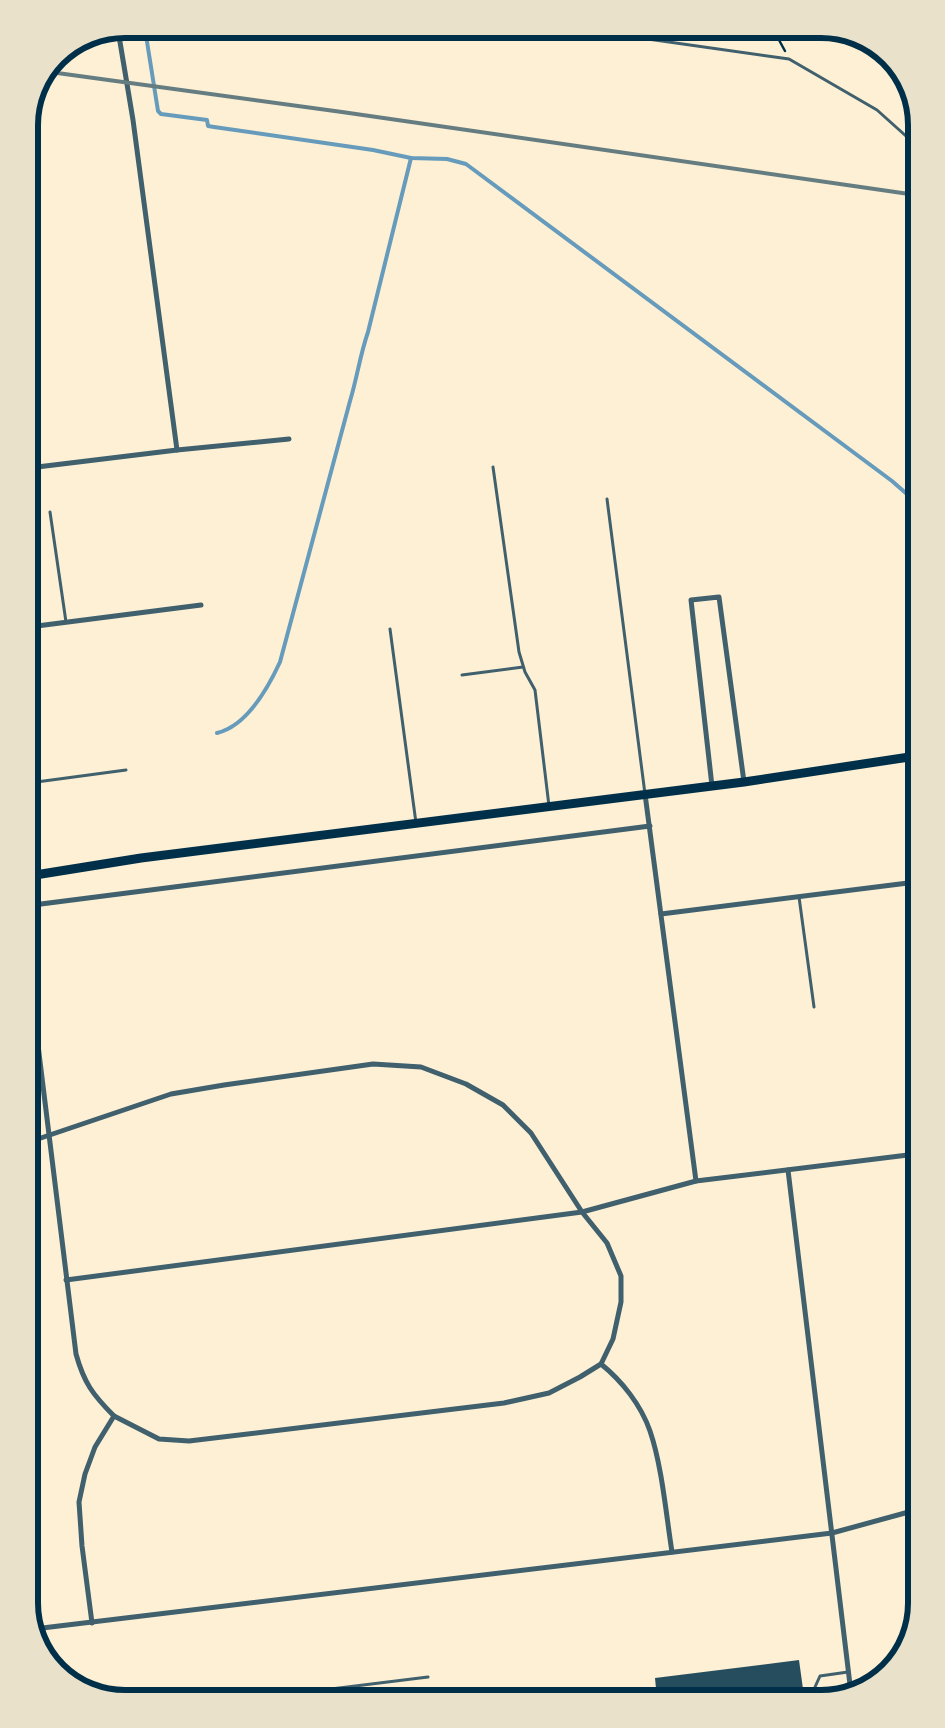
<svg xmlns="http://www.w3.org/2000/svg" width="945" height="1728" font-family="'Source Sans 3',sans-serif">
  <style>
    .lines { fill: none; stroke-linecap: round; stroke-linejoin: round }
    .stream { stroke: #669bbc; stroke-width: 4 }
    .building { fill: #264d5e }
    .path { stroke: #003049; stroke-width: 2.5 }
    .service { stroke: #3f606c; stroke-width: 3 }
    .minor { stroke: #3f606c; stroke-width: 5 }
    .secondary { stroke: #003049; stroke-width: 9 }
    .rail { stroke: #657d81; stroke-width: 4 }
    .rim { fill: none; stroke: #003049; stroke-width: 6 }
  </style>
  <rect width="100%" height="100%" fill="#fdf0d5"/>
  <g class="lines">
    <g class="stream">
      <path d="M 145,29 L 158,111 L 161,114 L 207,120 L 208,126 L 214,127 L 373,150 L 411,158 L 447,159 L 466,164 L 892,481 L 916,502"/>
      <path d="M 217,733 C 247,726 268,688 280,662 C 303,575 326,488 350,401 C 357,378 360,355 368,332 L 411,158"/>
    </g>
  </g>
  <g class="building">
    <path d="M 799,1660 L 803,1689 L 799,1689 L 801,1699 L 763,1699 L 762,1693 L 715,1699 L 657,1699 L 655,1678 Z"/>
    <path d="M 381,1696 L 381,1699 L 363,1699 L 363,1698 Z"/>
  </g>
  <g class="lines">
    <path class="path" d="M 773,29 L 785,51"/>
    <g class="service">
      <path d="M 577,29 L 789,59 L 877,110 L 916,145"/>
      <path d="M 493,467 L 519,652 L 525,672 L 535,690 L 549,806"/>
      <path d="M 607,499 L 645,794"/>
      <path d="M 50,512 L 66,622"/>
      <path d="M 390,629 L 416,823"/>
      <path d="M 462,675 L 523,667"/>
      <path d="M 29,783 L 126,770"/>
      <path d="M 799,897 L 814,1007"/>
      <path d="M 29,1064 L 40,1063"/>
      <path d="M 250,1699 L 428,1677"/>
      <path d="M 817,1699 L 815,1687 L 820,1676 L 848,1672"/>
    </g>
    <g class="minor">
      <path d="M 118,30 L 133,120 L 177,450"/>
      <path d="M 29,468 L 177,450 L 289,439"/>
      <path d="M 29,627 L 201,605"/>
      <path d="M 712,786 L 691,600 L 719,597 L 744,782"/>
      <path d="M 645,794 L 696,1181"/>
      <path d="M 29,907 L 41,904 L 650,826"/>
      <path d="M 661,914 L 916,882"/>
      <path d="M 29,972 L 76,1354 C 84,1383 93,1395 114,1416 L 95,1447 L 85,1474 L 79,1502 L 82,1546 L 92,1623"/>
      <path d="M 29,1142 L 171,1094 L 224,1085 L 373,1064 L 421,1067 L 466,1084 L 503,1105 L 531,1133 L 582,1212 L 607,1243 L 621,1276 L 621,1302 L 613,1339 L 601,1364 C 622,1381 641,1405 650,1431 C 662,1466 666,1514 672,1552"/>
      <path d="M 788,1170 L 851,1693"/>
      <path d="M 66,1280 L 582,1212 L 696,1181 L 916,1154"/>
      <path d="M 114,1416 L 159,1439 L 189,1441 L 504,1403 L 549,1393 L 580,1377 L 601,1364"/>
      <path d="M 34,1629 L 832,1533 L 916,1510"/>
    </g>
    <path class="secondary" d="M 29,876 L 141,858 L 744,782 L 916,756"/>
    <path class="rail" d="M 50,72 L 342,112 L 916,195"/>
  </g>
  <path d="M0 0H945V1728H0ZM125 38H821A87 87 0 0 1 908 125V1603A87 87 0 0 1 821 1690H125A87 87 0 0 1 38 1603V125A87 87 0 0 1 125 38Z" fill="#e9e1ca" fill-rule="evenodd"/>
  <path class="rim" d="M125 38H821A87 87 0 0 1 908 125V1603A87 87 0 0 1 821 1690H125A87 87 0 0 1 38 1603V125A87 87 0 0 1 125 38Z"/>
</svg>
